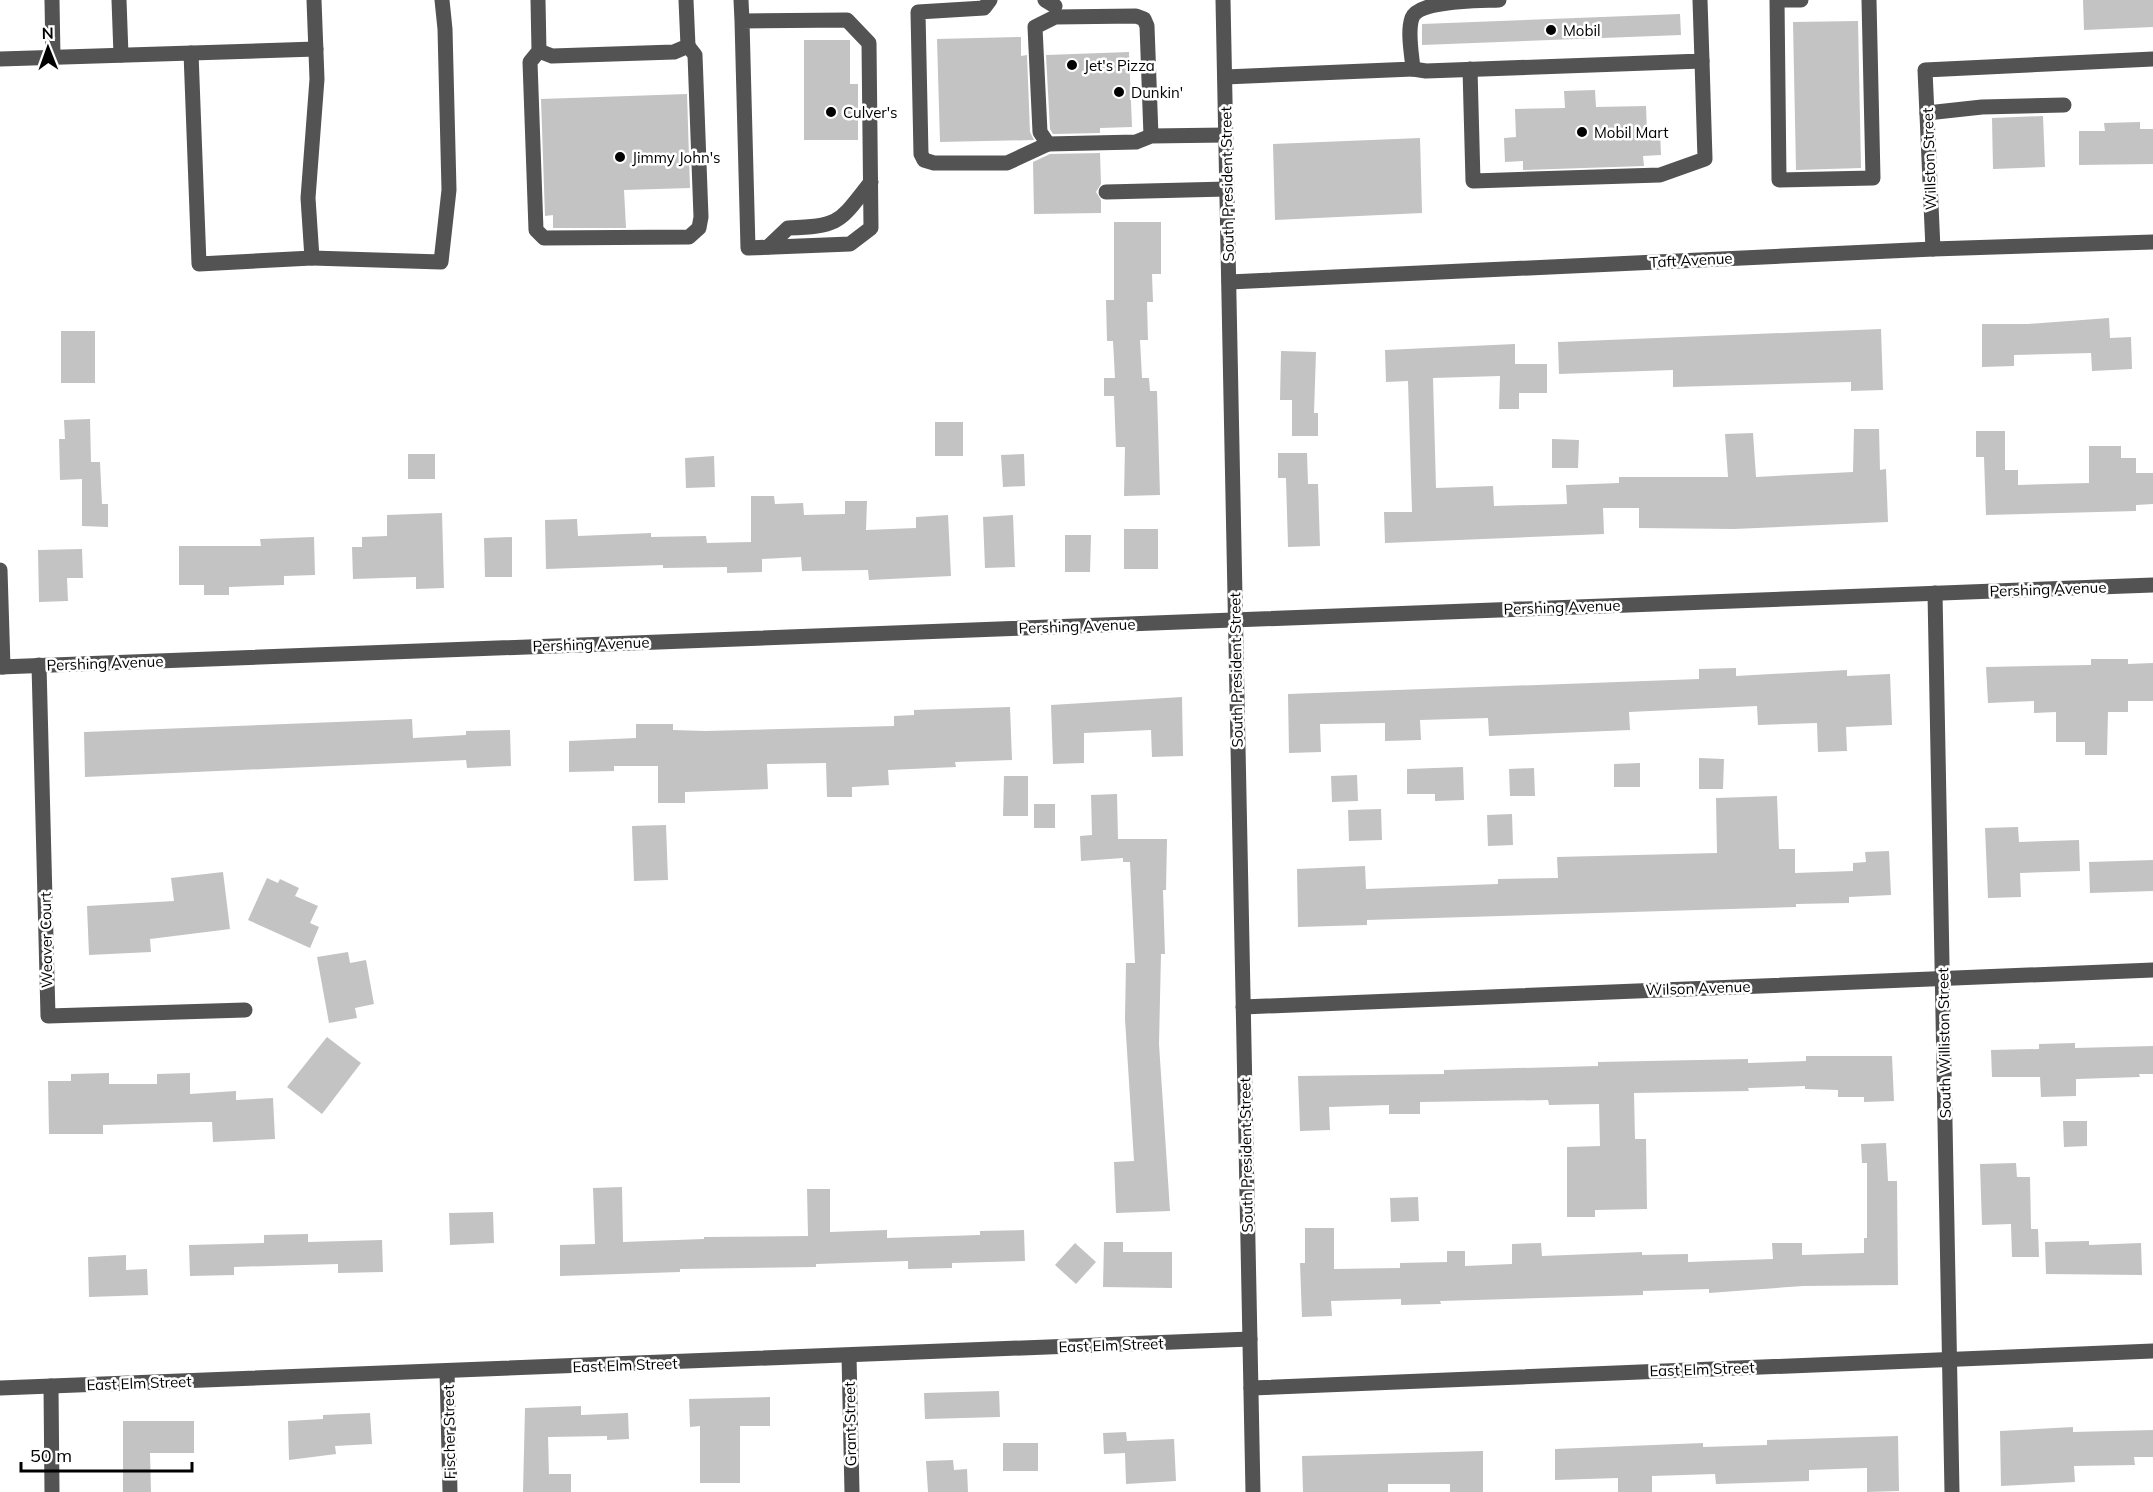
<svg xmlns="http://www.w3.org/2000/svg" width="2153" height="1492" font-family="Mulish,sans-serif">
  <style>
    .building { fill: #c3c3c3 }
    .lines { fill: none; stroke-linecap: round; stroke-linejoin: round }
    .minor { stroke: #535353; stroke-width: 15 }
    .poi-dot { fill: #000; stroke: #fff; stroke-width: 2 }
    .labels { text-anchor: middle; dominant-baseline: central; stroke-width: 5; stroke-linejoin: round; paint-order: stroke }
    .poi-label { font-size: 15px; fill: #000; stroke: #fff; text-anchor: start }
    .street-label { font-size: 15px; fill: #000; stroke: #fff }
  </style>
  <rect width="100%" height="100%" fill="#fff"/>
  <g class="building">
    <path d="M 2083,0 L 2153,0 L 2153,27 L 2084,30 Z"/>
    <path d="M 1680,14 L 1681,35 L 1422,45 L 1422,24 Z"/>
    <path d="M 1858,21 L 1861,168 L 1796,170 L 1793,22 Z"/>
    <path d="M 1021,37 L 1021,56 L 1027,55 L 1030,132 L 1034,140 L 940,142 L 937,39 Z"/>
    <path d="M 804,40 L 850,40 L 850,84 L 858,84 L 858,140 L 804,140 Z"/>
    <path d="M 1129,52 L 1132,127 L 1100,128 L 1100,133 L 1053,134 L 1050,129 L 1046,55 Z"/>
    <path d="M 1595,90 L 1596,107 L 1646,106 L 1647,132 L 1660,131 L 1661,155 L 1643,156 L 1644,166 L 1523,170 L 1523,161 L 1505,162 L 1504,138 L 1516,137 L 1515,109 L 1565,108 L 1564,91 Z"/>
    <path d="M 687,94 L 690,188 L 624,190 L 626,228 L 553,228 L 553,215 L 545,216 L 541,99 Z"/>
    <path d="M 2043,116 L 2045,167 L 1993,169 L 1992,118 Z"/>
    <path d="M 2140,122 L 2140,129 L 2153,129 L 2153,164 L 2079,165 L 2079,131 L 2105,131 L 2104,123 Z"/>
    <path d="M 1420,138 L 1422,213 L 1275,220 L 1273,144 Z"/>
    <path d="M 1100,153 L 1101,184 L 1096,192 L 1101,200 L 1101,213 L 1034,214 L 1033,162 L 1050,154 Z"/>
    <path d="M 1114,222 L 1161,222 L 1161,274 L 1152,274 L 1153,302 L 1147,302 L 1148,340 L 1140,340 L 1142,378 L 1149,378 L 1150,391 L 1157,391 L 1160,495 L 1124,496 L 1125,447 L 1116,447 L 1114,396 L 1104,396 L 1104,378 L 1115,378 L 1113,341 L 1107,341 L 1106,300 L 1114,300 Z"/>
    <path d="M 2109,318 L 2110,338 L 2131,337 L 2132,369 L 2092,371 L 2091,353 L 2014,355 L 2014,366 L 1982,367 L 1982,324 L 2028,324 Z"/>
    <path d="M 1881,329 L 1883,390 L 1851,391 L 1851,382 L 1673,387 L 1673,370 L 1559,374 L 1558,342 Z"/>
    <rect x="61" y="331" width="34" height="52"/>
    <path d="M 1515,344 L 1515,364 L 1547,364 L 1547,393 L 1519,393 L 1519,409 L 1499,409 L 1500,376 L 1433,378 L 1436,488 L 1493,486 L 1494,506 L 1567,504 L 1566,485 L 1619,483 L 1619,477 L 1728,477 L 1725,434 L 1753,433 L 1756,477 L 1853,472 L 1854,429 L 1879,429 L 1880,470 L 1886,469 L 1888,522 L 1734,529 L 1639,528 L 1639,508 L 1603,508 L 1604,534 L 1385,543 L 1384,512 L 1412,512 L 1408,381 L 1386,382 L 1385,350 Z"/>
    <path d="M 1281,351 L 1316,352 L 1314,413 L 1318,413 L 1318,436 L 1292,436 L 1292,400 L 1280,400 Z"/>
    <path d="M 90,419 L 91,462 L 100,462 L 102,504 L 108,504 L 108,527 L 82,526 L 82,479 L 60,480 L 59,439 L 65,439 L 64,420 Z"/>
    <rect x="935" y="422" width="28" height="34"/>
    <path d="M 1976,431 L 2005,431 L 2005,470 L 2018,470 L 2018,485 L 2089,483 L 2089,446 L 2121,446 L 2121,458 L 2136,458 L 2136,473 L 2153,473 L 2153,504 L 2136,505 L 2136,511 L 1986,515 L 1984,457 L 1976,457 Z"/>
    <path d="M 1552,439 L 1579,440 L 1578,468 L 1552,468 Z"/>
    <path d="M 1278,453 L 1307,453 L 1308,484 L 1318,484 L 1320,546 L 1288,547 L 1286,478 L 1278,478 Z"/>
    <rect x="408" y="454" width="27" height="25"/>
    <path d="M 1024,454 L 1025,486 L 1003,487 L 1001,455 Z"/>
    <path d="M 714,456 L 715,487 L 686,488 L 685,458 Z"/>
    <path d="M 751,496 L 774,496 L 775,504 L 803,503 L 804,515 L 845,514 L 845,501 L 867,501 L 866,530 L 916,528 L 916,517 L 948,515 L 951,576 L 869,580 L 868,570 L 802,571 L 801,557 L 762,559 L 762,572 L 727,573 L 727,567 L 663,568 L 663,565 L 546,569 L 545,520 L 577,519 L 578,536 L 651,533 L 651,537 L 706,536 L 707,543 L 751,542 Z"/>
    <path d="M 442,513 L 444,588 L 416,589 L 416,577 L 353,579 L 352,547 L 362,547 L 362,537 L 387,536 L 387,515 Z"/>
    <path d="M 1013,515 L 1015,567 L 985,568 L 983,517 Z"/>
    <rect x="1124" y="529" width="34" height="40"/>
    <path d="M 1065,535 L 1091,535 L 1090,572 L 1065,572 Z"/>
    <path d="M 314,537 L 315,575 L 284,576 L 284,585 L 229,587 L 229,595 L 204,595 L 204,585 L 179,585 L 179,546 L 261,546 L 260,539 Z"/>
    <path d="M 512,537 L 512,577 L 485,577 L 484,538 Z"/>
    <path d="M 82,549 L 83,578 L 67,578 L 68,601 L 39,602 L 38,550 Z"/>
    <path d="M 2091,659 L 2128,659 L 2128,664 L 2153,663 L 2153,701 L 2128,701 L 2128,712 L 2108,712 L 2107,755 L 2085,755 L 2085,742 L 2056,742 L 2056,712 L 2034,713 L 2034,701 L 1988,703 L 1986,667 L 2091,665 Z"/>
    <path d="M 1736,668 L 1736,676 L 1847,670 L 1847,676 L 1890,674 L 1892,725 L 1846,727 L 1847,751 L 1818,752 L 1817,723 L 1758,725 L 1757,706 L 1629,712 L 1630,730 L 1489,736 L 1488,718 L 1420,720 L 1421,740 L 1385,741 L 1385,723 L 1320,724 L 1321,752 L 1289,753 L 1288,694 L 1699,679 L 1699,669 Z"/>
    <path d="M 1182,697 L 1183,756 L 1152,757 L 1151,730 L 1084,733 L 1084,763 L 1053,764 L 1051,705 Z"/>
    <path d="M 1010,707 L 1012,760 L 955,762 L 956,767 L 888,770 L 889,785 L 852,787 L 852,797 L 827,797 L 826,763 L 767,764 L 768,789 L 685,792 L 685,803 L 658,803 L 658,766 L 614,766 L 614,771 L 569,772 L 569,741 L 636,738 L 636,724 L 673,724 L 673,730 L 705,731 L 894,726 L 894,716 L 914,715 L 914,710 Z"/>
    <path d="M 412,719 L 413,738 L 466,735 L 466,731 L 510,730 L 511,766 L 467,768 L 466,760 L 85,777 L 84,732 Z"/>
    <path d="M 1699,758 L 1724,759 L 1723,789 L 1699,789 Z"/>
    <path d="M 1640,763 L 1640,787 L 1614,787 L 1614,764 Z"/>
    <path d="M 1463,767 L 1464,800 L 1435,801 L 1435,794 L 1407,794 L 1407,769 Z"/>
    <path d="M 1534,768 L 1535,796 L 1510,796 L 1509,769 Z"/>
    <path d="M 1357,775 L 1358,801 L 1332,802 L 1331,776 Z"/>
    <path d="M 1004,776 L 1028,776 L 1028,816 L 1003,816 Z"/>
    <path d="M 1117,794 L 1118,839 L 1167,839 L 1166,890 L 1163,890 L 1165,954 L 1161,954 L 1159,1044 L 1170,1211 L 1116,1213 L 1114,1162 L 1134,1161 L 1125,1019 L 1126,963 L 1135,963 L 1130,862 L 1123,862 L 1123,858 L 1081,861 L 1080,836 L 1092,835 L 1091,795 Z"/>
    <path d="M 1777,796 L 1779,849 L 1795,849 L 1795,873 L 1853,871 L 1853,863 L 1866,862 L 1865,852 L 1889,851 L 1891,895 L 1849,897 L 1849,903 L 1796,904 L 1796,907 L 1367,920 L 1367,925 L 1298,927 L 1297,869 L 1365,866 L 1366,889 L 1498,884 L 1498,879 L 1558,878 L 1557,857 L 1717,853 L 1716,798 Z"/>
    <rect x="1034" y="804" width="21" height="24"/>
    <path d="M 1381,809 L 1382,840 L 1349,841 L 1348,810 Z"/>
    <path d="M 1512,814 L 1513,845 L 1488,846 L 1487,815 Z"/>
    <path d="M 666,825 L 668,880 L 634,881 L 632,826 Z"/>
    <path d="M 2018,827 L 2019,842 L 2079,840 L 2080,871 L 2020,873 L 2021,897 L 1988,898 L 1985,828 Z"/>
    <path d="M 2153,860 L 2153,891 L 2090,893 L 2089,862 Z"/>
    <path d="M 223,872 L 230,929 L 150,939 L 151,952 L 89,955 L 87,906 L 174,901 L 171,878 Z"/>
    <path d="M 267,878 L 278,883 L 280,879 L 299,888 L 295,896 L 318,906 L 310,923 L 319,927 L 310,948 L 248,920 Z"/>
    <path d="M 348,952 L 350,963 L 366,960 L 374,1004 L 355,1008 L 357,1018 L 329,1023 L 317,957 Z"/>
    <path d="M 327,1037 L 361,1063 L 322,1114 L 287,1087 Z"/>
    <path d="M 2075,1043 L 2075,1048 L 2153,1046 L 2153,1074 L 2139,1074 L 2140,1077 L 2076,1079 L 2076,1096 L 2041,1097 L 2040,1077 L 1992,1077 L 1991,1050 L 2039,1049 L 2039,1044 Z"/>
    <path d="M 1806,1056 L 1892,1056 L 1894,1101 L 1864,1102 L 1864,1097 L 1838,1097 L 1838,1090 L 1805,1089 L 1805,1086 L 1748,1088 L 1749,1091 L 1634,1093 L 1635,1139 L 1646,1139 L 1647,1209 L 1595,1210 L 1595,1217 L 1567,1217 L 1567,1147 L 1600,1146 L 1599,1104 L 1549,1105 L 1548,1100 L 1420,1102 L 1420,1114 L 1389,1114 L 1389,1105 L 1329,1107 L 1330,1130 L 1300,1131 L 1298,1076 L 1444,1074 L 1444,1070 L 1598,1066 L 1598,1062 L 1748,1059 L 1748,1063 L 1806,1061 Z"/>
    <path d="M 109,1073 L 109,1084 L 157,1084 L 157,1074 L 190,1073 L 190,1094 L 236,1091 L 236,1100 L 273,1098 L 275,1139 L 213,1142 L 212,1122 L 202,1122 L 103,1125 L 103,1134 L 49,1134 L 48,1081 L 71,1081 L 71,1074 Z"/>
    <path d="M 2063,1121 L 2087,1121 L 2087,1146 L 2064,1147 Z"/>
    <path d="M 1886,1143 L 1888,1181 L 1897,1181 L 1898,1285 L 1803,1286 L 1709,1293 L 1709,1289 L 1643,1291 L 1643,1295 L 1440,1301 L 1441,1304 L 1401,1305 L 1401,1299 L 1331,1301 L 1332,1316 L 1302,1317 L 1300,1263 L 1305,1263 L 1305,1228 L 1334,1228 L 1334,1269 L 1400,1268 L 1400,1263 L 1447,1262 L 1447,1251 L 1465,1251 L 1465,1266 L 1512,1264 L 1512,1244 L 1541,1243 L 1542,1256 L 1642,1252 L 1642,1255 L 1688,1254 L 1688,1262 L 1773,1259 L 1772,1243 L 1802,1243 L 1802,1255 L 1864,1253 L 1864,1238 L 1867,1238 L 1867,1163 L 1862,1163 L 1861,1144 Z"/>
    <path d="M 2016,1163 L 2017,1177 L 2030,1177 L 2031,1229 L 2038,1229 L 2039,1257 L 2012,1257 L 2011,1224 L 1982,1225 L 1980,1164 Z"/>
    <path d="M 622,1187 L 623,1242 L 704,1239 L 704,1237 L 808,1236 L 807,1189 L 830,1189 L 830,1232 L 887,1230 L 887,1238 L 980,1235 L 980,1231 L 1024,1230 L 1025,1261 L 952,1263 L 952,1268 L 908,1269 L 908,1261 L 816,1264 L 816,1267 L 680,1269 L 680,1272 L 560,1276 L 560,1245 L 595,1244 L 593,1188 Z"/>
    <path d="M 1418,1197 L 1419,1221 L 1391,1222 L 1390,1198 Z"/>
    <path d="M 493,1212 L 494,1243 L 450,1245 L 449,1213 Z"/>
    <path d="M 308,1234 L 308,1242 L 382,1240 L 383,1272 L 338,1273 L 338,1264 L 234,1267 L 234,1275 L 190,1276 L 189,1245 L 264,1243 L 264,1235 Z"/>
    <path d="M 2089,1241 L 2089,1245 L 2141,1243 L 2142,1275 L 2046,1274 L 2045,1242 Z"/>
    <path d="M 1104,1242 L 1123,1242 L 1123,1252 L 1172,1252 L 1172,1288 L 1103,1287 Z"/>
    <path d="M 1075,1243 L 1096,1262 L 1076,1284 L 1055,1265 Z"/>
    <path d="M 126,1255 L 126,1270 L 147,1269 L 148,1295 L 89,1297 L 88,1257 Z"/>
    <path d="M 999,1391 L 1000,1417 L 925,1419 L 924,1393 Z"/>
    <path d="M 770,1397 L 770,1426 L 740,1426 L 740,1483 L 700,1483 L 700,1426 L 690,1427 L 689,1399 Z"/>
    <path d="M 581,1406 L 581,1415 L 628,1413 L 629,1439 L 607,1440 L 607,1436 L 548,1437 L 549,1474 L 571,1474 L 571,1492 L 523,1492 L 525,1408 Z"/>
    <path d="M 370,1413 L 372,1444 L 335,1446 L 336,1454 L 289,1460 L 288,1421 L 323,1419 L 323,1415 Z"/>
    <path d="M 123,1421 L 194,1421 L 194,1453 L 150,1453 L 151,1492 L 123,1492 Z"/>
    <path d="M 2073,1427 L 2073,1432 L 2153,1430 L 2153,1457 L 2134,1457 L 2135,1465 L 2074,1466 L 2075,1482 L 2001,1486 L 2000,1431 Z"/>
    <path d="M 1126,1432 L 1127,1441 L 1174,1439 L 1176,1481 L 1126,1484 L 1125,1453 L 1104,1454 L 1103,1433 Z"/>
    <path d="M 1898,1436 L 1899,1491 L 1867,1492 L 1867,1468 L 1809,1470 L 1809,1481 L 1716,1484 L 1715,1474 L 1652,1476 L 1652,1492 L 1618,1492 L 1618,1478 L 1555,1480 L 1555,1449 L 1703,1443 L 1703,1447 L 1767,1445 L 1767,1440 Z"/>
    <rect x="1003" y="1443" width="35" height="28"/>
    <path d="M 1483,1451 L 1483,1492 L 1450,1492 L 1450,1484 L 1388,1484 L 1388,1492 L 1303,1492 L 1302,1456 Z"/>
    <path d="M 953,1460 L 954,1470 L 967,1469 L 968,1492 L 928,1492 L 926,1461 Z"/>
  </g>
  <g class="lines">
    <g class="minor">
      <path d="M 52,0 L 53,57"/>
      <path d="M 119,0 L 121,55"/>
      <path d="M 314,0 L 317,79 L 308,198 L 312,258 L 441,262 L 449,190 L 445,29 L 442,0"/>
      <path d="M 538,0 L 539,51 L 530,62 L 536,230 L 544,238 L 689,237 L 699,228 L 701,217 L 695,55 L 688,46"/>
      <path d="M 741,0 L 742,21 L 748,248 L 850,244 L 871,228 L 869,43 L 847,20 L 742,21"/>
      <path d="M 990,0 L 984,8 L 918,12 L 921,154 L 924,160 L 934,163 L 1007,163 L 1048,144"/>
      <path d="M 1045,0 L 1055,6"/>
      <path d="M 1223,0 L 1253,1492"/>
      <path d="M 1801,0 L 1777,0 L 1779,180 L 1873,178 L 1869,0"/>
      <path d="M 539,51 L 552,56 L 674,52 L 688,46 L 686,0"/>
      <path d="M 191,53 L 199,264 L 312,258"/>
      <path d="M 0,59 L 316,49"/>
      <path d="M 1413,69 L 1426,71 L 1702,61 L 1700,0"/>
      <path d="M 1470,69 L 1473,181 L 1660,175 L 1705,159 L 1702,61"/>
      <path d="M 1225,77 L 1413,69 C 1412,55 1407,32 1412,18 C 1419,0 1479,1 1499,0"/>
      <path d="M 1927,113 L 1982,107 L 2064,105"/>
      <path d="M 1151,136 L 1147,26 L 1144,19 L 1136,16 L 1055,17 L 1035,27 L 1040,132 L 1048,144 L 1136,142 L 1151,136 L 1226,135"/>
      <path d="M 1106,192 L 1227,189"/>
      <path d="M 768,247 L 788,228 C 842,226 839,222 871,182"/>
      <path d="M 1933,249 L 1925,70 L 2153,59"/>
      <path d="M 1229,282 L 1933,249 L 2153,242"/>
      <path d="M 0,570 L 3,667"/>
      <path d="M 1935,593 L 1952,1492"/>
      <path d="M 39,665 L 48,1016 L 245,1010"/>
      <path d="M 0,667 L 2153,585"/>
      <path d="M 1243,1007 L 2153,970"/>
      <path d="M 849,1356 L 852,1492"/>
      <path d="M 447,1371 L 450,1492"/>
      <path d="M 51,1386 L 52,1492"/>
      <path d="M 0,1388 L 1250,1339"/>
      <path d="M 1251,1388 L 2153,1351"/>
    </g>
  </g>
  <g class="poi-dot">
    <circle cx="1551" cy="30" r="6"/>
    <circle cx="1072" cy="65" r="6"/>
    <circle cx="1119" cy="92" r="6"/>
    <circle cx="831" cy="112" r="6"/>
    <circle cx="1582" cy="132" r="6"/>
    <circle cx="620" cy="157" r="6"/>
  </g>
  <g class="labels">
    <g class="poi-label">
      <text x="1563" y="30">Mobil</text>
      <text x="1084" y="65">Jet's Pizza</text>
      <text x="1131" y="92">Dunkin'</text>
      <text x="843" y="112">Culver's</text>
      <text x="1594" y="132">Mobil Mart</text>
      <text x="632" y="157">Jimmy John's</text>
    </g>
    <g class="street-label">
      <text transform="translate(1929 159) rotate(-92)">Willston Street</text>
      <text transform="translate(1227 184) rotate(-91)">South President Street</text>
      <text transform="translate(1691 260) rotate(-3)">Taft Avenue</text>
      <text transform="translate(2048 589) rotate(-2)">Pershing Avenue</text>
      <text transform="translate(1562 607) rotate(-2)">Pershing Avenue</text>
      <text transform="translate(1077 626) rotate(-2)">Pershing Avenue</text>
      <text transform="translate(591 644) rotate(-2)">Pershing Avenue</text>
      <text transform="translate(105 663) rotate(-2)">Pershing Avenue</text>
      <text transform="translate(1236 670) rotate(-91)">South President Street</text>
      <text transform="translate(46 940) rotate(-91)">Weaver Court</text>
      <text transform="translate(1698 988) rotate(-2)">Wilson Avenue</text>
      <text transform="translate(1944 1043) rotate(-91)">South Williston Street</text>
      <text transform="translate(1246 1155) rotate(-91)">South President Street</text>
      <text transform="translate(1111 1345) rotate(-2)">East Elm Street</text>
      <text transform="translate(625 1365) rotate(-2)">East Elm Street</text>
      <text transform="translate(1702 1369) rotate(-2)">East Elm Street</text>
      <text transform="translate(139 1383) rotate(-2)">East Elm Street</text>
      <text transform="translate(850 1424) rotate(-91)">Grant Street</text>
      <text transform="translate(449 1432) rotate(-91)">Fischer Street</text>
    </g>
  </g>
  <g transform="translate(48 48) rotate(359)" stroke="#ffffff" stroke-width="4.5" paint-order="stroke">
  <path d="M0-4.5L10 22L0 15L-10 22Z" fill="#000000"/>
  <text y="-9" font-size="16" font-weight="bold" text-anchor="middle" fill="#000000">N</text>
  </g>
  <path d="M21 1462v9h171v-9" fill="none" stroke="#000000" stroke-width="3"/>
  <text x="30" y="1462" font-size="18" fill="#000000" stroke="#ffffff" stroke-width="4.5" paint-order="stroke">50 m</text>
</svg>
